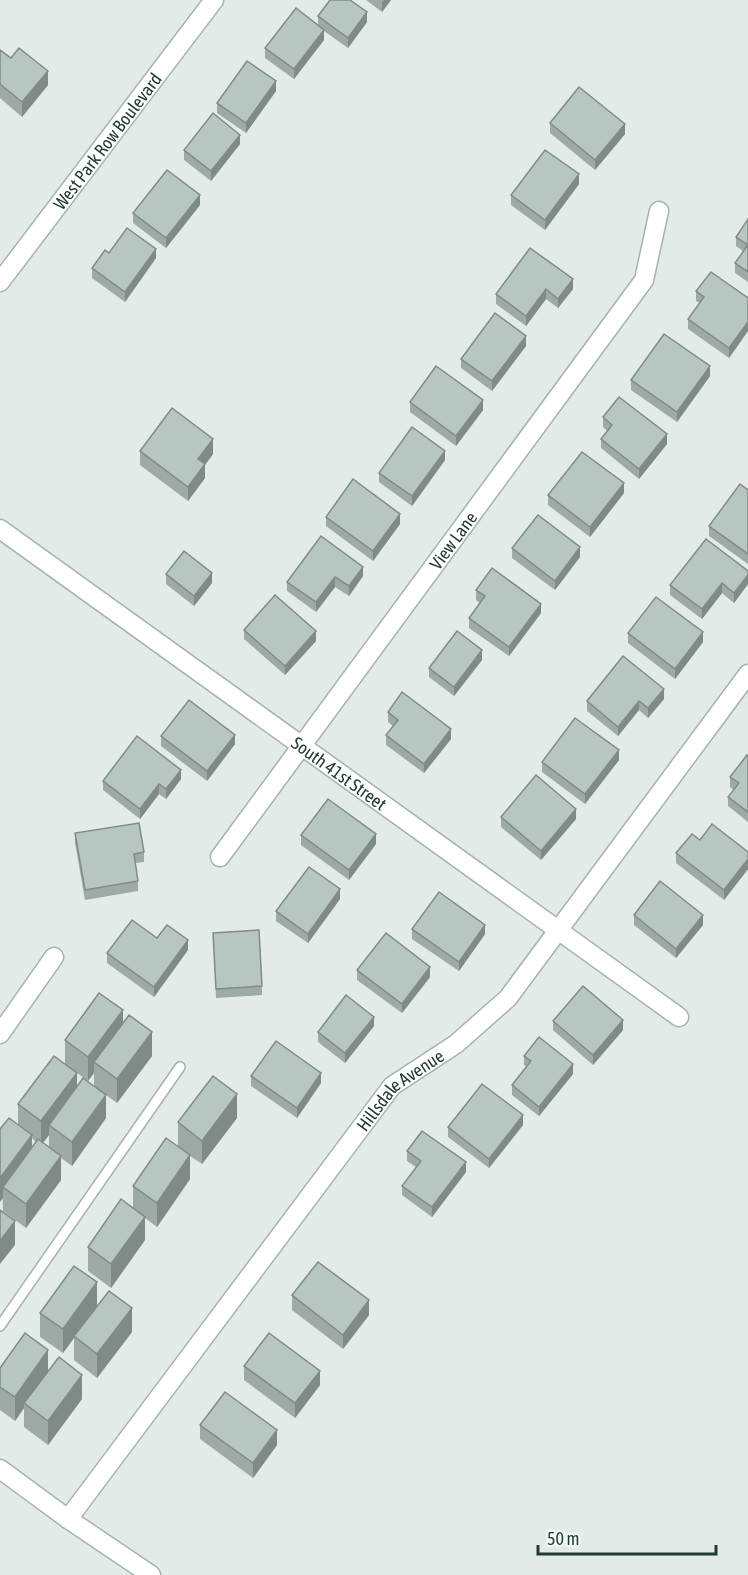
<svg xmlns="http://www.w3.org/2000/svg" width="748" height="1575" font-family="'Asap Condensed',sans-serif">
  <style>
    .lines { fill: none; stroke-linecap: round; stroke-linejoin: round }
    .lane-casing { stroke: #a5b3af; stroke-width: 12 }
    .street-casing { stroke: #a5b3af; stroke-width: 21 }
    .lane { stroke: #fff; stroke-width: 9 }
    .street { stroke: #fff; stroke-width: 18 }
    .wall { fill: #9daaa6; fill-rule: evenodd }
    .shaded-wall { fill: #808b87 }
    .building { fill: #b7c6c1; stroke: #808b87; stroke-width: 1.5 }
    .labels { text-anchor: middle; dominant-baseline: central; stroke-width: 4.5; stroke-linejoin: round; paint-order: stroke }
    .street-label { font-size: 18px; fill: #233b37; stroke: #f2f8f6 }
  </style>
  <rect width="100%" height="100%" fill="#e2ebe8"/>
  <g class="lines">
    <g class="lane-casing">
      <path id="lane" d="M 0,1326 L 180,1067"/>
    </g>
    <g class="street-casing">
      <g id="street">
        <path id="s1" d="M 0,282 L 214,0"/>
        <path id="s2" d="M 0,529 L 679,1017"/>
        <path id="s3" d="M 220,857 L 644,280 L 659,211"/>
        <path d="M 0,1034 L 54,957"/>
        <path d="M 0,1469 L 68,1519 L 151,1575"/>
        <path id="s4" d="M 68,1519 L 392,1086 L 456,1044 L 508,998 L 748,674"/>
      </g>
    </g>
    <use href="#lane" class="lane"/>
    <use href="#street" class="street"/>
  </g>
  <g class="wall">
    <path d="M 366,0 L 391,0 L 382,12 Z"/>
    <path d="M 318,16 L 367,22 L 348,48 L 324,31 L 324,40 L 294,79 L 265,58 L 265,48 L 318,25 Z"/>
    <path d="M 0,50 L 48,85 L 22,117 L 0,98 Z"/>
    <path d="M 276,91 L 246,133 L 217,113 L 217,103 Z"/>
    <path d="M 550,123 L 625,134 L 595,170 L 550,133 Z"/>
    <path d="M 240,144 L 211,181 L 184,160 L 184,150 Z"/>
    <path d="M 579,184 L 545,230 L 511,205 L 511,195 Z"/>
    <path d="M 200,205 L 166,248 L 133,223 L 133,213 Z"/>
    <path d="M 748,219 L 748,282 L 735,273 L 735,263 L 743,251 L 736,246 L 736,237 Z"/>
    <path d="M 530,248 L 573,289 L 558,308 L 546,299 L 526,326 L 496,304 L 496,294 Z"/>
    <path d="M 109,253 L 156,258 L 125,302 L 92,278 L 92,268 Z"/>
    <path d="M 696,291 L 748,298 L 748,331 L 729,358 L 688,329 L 688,319 L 700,303 L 696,301 Z"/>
    <path d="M 526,346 L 492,391 L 461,368 L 461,359 Z"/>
    <path d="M 710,376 L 677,422 L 631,390 L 631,380 Z"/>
    <path d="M 410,402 L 483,410 L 456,446 L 410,412 Z"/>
    <path d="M 603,417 L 667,444 L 639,479 L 601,448 L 601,439 L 607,431 L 603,427 Z"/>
    <path d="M 140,451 L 213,454 L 205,465 L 205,478 L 188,501 L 140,465 Z"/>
    <path d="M 445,460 L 412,506 L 379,482 L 379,473 Z"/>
    <path d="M 748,490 L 748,564 L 709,536 L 709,526 Z"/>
    <path d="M 624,493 L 590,537 L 548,505 L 548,495 Z"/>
    <path d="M 326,517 L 400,524 L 373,561 L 326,526 Z"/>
    <path d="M 512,548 L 580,557 L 555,590 L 512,558 Z"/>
    <path d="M 363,567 L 363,576 L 349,596 L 335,587 L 316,612 L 287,591 L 287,582 Z"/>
    <path d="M 748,571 L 748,584 L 734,603 L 722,593 L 702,619 L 670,595 L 670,585 Z"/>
    <path d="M 166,574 L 212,583 L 194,606 L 166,584 Z"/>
    <path d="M 476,590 L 541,613 L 509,656 L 469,628 L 469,618 L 480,603 L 476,600 Z"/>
    <path d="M 244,630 L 316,641 L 285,675 L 244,639 Z"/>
    <path d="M 628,633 L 703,642 L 675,679 L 628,643 Z"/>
    <path d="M 482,660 L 454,696 L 429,677 L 429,668 Z"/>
    <path d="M 664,699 L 648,718 L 639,710 L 618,736 L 587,711 L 587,701 Z"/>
    <path d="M 388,712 L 451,739 L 424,773 L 386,745 L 386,735 L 393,726 L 388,722 Z"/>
    <path d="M 161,736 L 235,744 L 207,781 L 161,746 Z"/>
    <path d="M 748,756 L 748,822 L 728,806 L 728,797 L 734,790 L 730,787 L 730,777 Z"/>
    <path d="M 619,760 L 585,804 L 542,772 L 542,762 Z"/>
    <path d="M 181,779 L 166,799 L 159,794 L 140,819 L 103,790 L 103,781 Z"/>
    <path d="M 501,817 L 576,819 L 541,860 L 501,827 Z"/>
    <path d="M 75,833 L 144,852 L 144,862 L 135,863 L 138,881 L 138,891 L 85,900 L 75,843 Z"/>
    <path d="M 301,835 L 376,844 L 349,880 L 301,845 Z"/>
    <path d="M 700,840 L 748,852 L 748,869 L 724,900 L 676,863 L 676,853 Z"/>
    <path d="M 340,899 L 308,943 L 276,921 L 276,911 Z"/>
    <path d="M 634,915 L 703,925 L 676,958 L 634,925 Z"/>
    <path d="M 412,929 L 485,934 L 459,971 L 412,939 Z"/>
    <path d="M 213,933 L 262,986 L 262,995 L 216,998 Z"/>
    <path d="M 157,938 L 188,950 L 154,997 L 107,963 L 107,953 Z"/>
    <path d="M 357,970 L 430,977 L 402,1013 L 357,980 Z"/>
    <path d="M 553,1021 L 623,1030 L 593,1065 L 553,1030 Z"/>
    <path d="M 123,1024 L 152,1056 L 117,1103 L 106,1095 L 106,1118 L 72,1166 L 61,1158 L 61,1180 L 26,1228 L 3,1211 L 0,1129 L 18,1125 L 18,1104 L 77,1086 L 94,1086 L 94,1073 L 88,1081 L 65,1064 L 65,1040 ZM 49,1135 L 49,1147 L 43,1143 ZM 32,1138 L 36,1142 L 32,1148 Z"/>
    <path d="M 374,1026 L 345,1063 L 318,1042 L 318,1032 Z"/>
    <path d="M 524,1056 L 573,1074 L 539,1116 L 512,1095 L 512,1085 L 527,1067 L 524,1065 Z"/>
    <path d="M 251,1076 L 321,1083 L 297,1118 L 251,1086 Z"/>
    <path d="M 237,1118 L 202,1164 L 190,1156 L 190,1179 L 157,1227 L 145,1218 L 145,1240 L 111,1288 L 88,1271 L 88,1247 L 133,1208 L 133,1186 L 178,1146 L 178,1122 Z"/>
    <path d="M 523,1125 L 489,1168 L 448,1137 L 448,1127 Z"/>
    <path d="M 407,1151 L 466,1172 L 432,1217 L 402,1195 L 402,1186 L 416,1167 L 407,1161 Z"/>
    <path d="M 292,1295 L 369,1315 L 343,1349 L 292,1310 Z"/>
    <path d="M 97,1306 L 132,1332 L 97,1378 L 74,1360 L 74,1338 L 63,1353 L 40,1337 L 40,1313 Z"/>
    <path d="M 244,1366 L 320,1385 L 295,1418 L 244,1380 Z"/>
    <path d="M 0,1368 L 48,1371 L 82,1399 L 48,1445 L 24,1427 L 24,1408 L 15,1421 L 0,1410 Z"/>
    <path d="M 200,1425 L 277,1445 L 253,1478 L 200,1439 Z"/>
  </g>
  <g class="shaded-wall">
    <path d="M 384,0 L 391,0 L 382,12 L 382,2 Z"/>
    <path d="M 367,12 L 367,22 L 348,48 L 348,38 Z"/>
    <path d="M 324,30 L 324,40 L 294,79 L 294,69 Z"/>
    <path d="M 48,71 L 48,85 L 22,117 L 22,102 Z"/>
    <path d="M 276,81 L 276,91 L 246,133 L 246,123 Z"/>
    <path d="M 625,124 L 625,134 L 595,170 L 595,160 Z"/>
    <path d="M 240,135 L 240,144 L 211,181 L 211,171 Z"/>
    <path d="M 579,174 L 579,184 L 545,230 L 545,220 Z"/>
    <path d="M 200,195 L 200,205 L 166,248 L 166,238 Z"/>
    <path d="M 156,249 L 156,258 L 125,302 L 125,292 Z"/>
    <path d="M 573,279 L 573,289 L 558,308 L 558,299 Z"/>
    <path d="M 546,289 L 546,299 L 526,326 L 526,316 Z"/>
    <path d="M 748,322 L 748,331 L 729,358 L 729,348 Z"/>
    <path d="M 526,336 L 526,346 L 492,391 L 492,381 Z"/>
    <path d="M 710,366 L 710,376 L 677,422 L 677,412 Z"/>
    <path d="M 483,400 L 483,410 L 456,446 L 456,436 Z"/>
    <path d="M 667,434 L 667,444 L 639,479 L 639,469 Z"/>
    <path d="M 213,439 L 213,454 L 205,465 L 205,478 L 188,501 L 188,487 L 198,459 Z"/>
    <path d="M 445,451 L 445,460 L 412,506 L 412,496 Z"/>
    <path d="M 624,483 L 624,493 L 590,537 L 590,527 Z"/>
    <path d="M 400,514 L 400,524 L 373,561 L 373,551 Z"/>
    <path d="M 580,547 L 580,557 L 555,590 L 555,581 Z"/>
    <path d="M 363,567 L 363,576 L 349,596 L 349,586 Z"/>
    <path d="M 212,573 L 212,583 L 194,606 L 194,596 Z"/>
    <path d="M 748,575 L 748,584 L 734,603 L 734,593 Z"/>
    <path d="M 335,577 L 335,587 L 316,612 L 316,602 Z"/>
    <path d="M 722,583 L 722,593 L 702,619 L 702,609 Z"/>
    <path d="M 541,604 L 541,613 L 509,656 L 509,647 Z"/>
    <path d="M 316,631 L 316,641 L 285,675 L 285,666 Z"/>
    <path d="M 703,632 L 703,642 L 675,679 L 675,669 Z"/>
    <path d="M 482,650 L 482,660 L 454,696 L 454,687 Z"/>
    <path d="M 664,689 L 664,699 L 648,718 L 648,708 Z"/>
    <path d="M 639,701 L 639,710 L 618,736 L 618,727 Z"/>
    <path d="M 451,729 L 451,739 L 424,773 L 424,764 Z"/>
    <path d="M 235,735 L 235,744 L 207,781 L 207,771 Z"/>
    <path d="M 619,750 L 619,760 L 585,804 L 585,794 Z"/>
    <path d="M 181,770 L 181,779 L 166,799 L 166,789 Z"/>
    <path d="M 159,784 L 159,794 L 140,819 L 140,809 Z"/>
    <path d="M 576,809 L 576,819 L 541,860 L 541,851 Z"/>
    <path d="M 376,834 L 376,844 L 349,880 L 349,870 Z"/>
    <path d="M 748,859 L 748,869 L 724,900 L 724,890 Z"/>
    <path d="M 340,889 L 340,899 L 308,943 L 308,934 Z"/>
    <path d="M 703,915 L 703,925 L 676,958 L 676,949 Z"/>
    <path d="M 485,925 L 485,934 L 459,971 L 459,962 Z"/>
    <path d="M 188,940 L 188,950 L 154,997 L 154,987 Z"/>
    <path d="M 430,967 L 430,977 L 402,1013 L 402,1004 Z"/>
    <path d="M 123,1010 L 123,1034 L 94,1062 L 94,1073 L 88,1081 L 88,1057 Z"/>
    <path d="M 374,1017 L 374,1026 L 345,1063 L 345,1053 Z"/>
    <path d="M 623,1020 L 623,1030 L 593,1065 L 593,1055 Z"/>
    <path d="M 152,1032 L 152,1056 L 117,1103 L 117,1079 Z"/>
    <path d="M 573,1064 L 573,1074 L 539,1116 L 539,1107 Z"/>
    <path d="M 77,1073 L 77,1097 L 49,1125 L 49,1135 L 41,1145 L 41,1121 Z"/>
    <path d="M 321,1073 L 321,1083 L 297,1118 L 297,1108 Z"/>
    <path d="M 237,1094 L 237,1118 L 202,1164 L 202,1141 Z"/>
    <path d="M 106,1095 L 106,1118 L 72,1166 L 72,1142 Z"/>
    <path d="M 523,1115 L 523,1125 L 489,1168 L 489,1159 Z"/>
    <path d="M 32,1135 L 32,1159 L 3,1187 L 3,1198 L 0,1202 L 0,1178 Z"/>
    <path d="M 190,1155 L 190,1179 L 157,1227 L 157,1203 Z"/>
    <path d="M 61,1156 L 61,1180 L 26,1228 L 26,1204 Z"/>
    <path d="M 466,1162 L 466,1172 L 432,1217 L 432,1207 Z"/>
    <path d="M 145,1217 L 145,1240 L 111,1288 L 111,1264 Z"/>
    <path d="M 15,1221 L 15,1245 L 0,1264 L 0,1241 Z"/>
    <path d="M 97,1282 L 97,1306 L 74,1336 L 74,1338 L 63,1353 L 63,1329 Z"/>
    <path d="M 369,1300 L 369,1315 L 343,1349 L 343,1335 Z"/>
    <path d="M 132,1308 L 132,1332 L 97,1378 L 97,1354 Z"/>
    <path d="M 48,1350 L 48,1374 L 24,1403 L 24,1408 L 15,1421 L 15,1397 Z"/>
    <path d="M 320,1371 L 320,1385 L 295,1418 L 295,1403 Z"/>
    <path d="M 82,1375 L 82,1399 L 48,1445 L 48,1421 Z"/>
    <path d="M 277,1430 L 277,1445 L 253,1478 L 253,1463 Z"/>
  </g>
  <g class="building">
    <path d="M 330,0 L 350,0 L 367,12 L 348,38 L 318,16 Z"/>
    <path d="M 296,8 L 324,30 L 294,69 L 265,48 Z"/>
    <path d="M 19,48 L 48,71 L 22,102 L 0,84 L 0,50 L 11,58 Z"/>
    <path d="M 247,61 L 276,81 L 246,123 L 217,103 Z"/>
    <path d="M 579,87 L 625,124 L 595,160 L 550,123 Z"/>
    <path d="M 213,113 L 240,135 L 211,171 L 184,150 Z"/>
    <path d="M 545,150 L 579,174 L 545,220 L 511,195 Z"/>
    <path d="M 167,170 L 200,195 L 166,238 L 133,213 Z"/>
    <path d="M 748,219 L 748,272 L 735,263 L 748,245 L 736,237 Z"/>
    <path d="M 127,228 L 156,249 L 125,292 L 92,268 L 105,250 L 109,253 Z"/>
    <path d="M 530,248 L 573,279 L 558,299 L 546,289 L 526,316 L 496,294 Z"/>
    <path d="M 711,272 L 748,298 L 748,322 L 729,348 L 688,319 L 704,297 L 696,291 Z"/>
    <path d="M 495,313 L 526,336 L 492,381 L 461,359 Z"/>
    <path d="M 664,334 L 710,366 L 677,412 L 631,380 Z"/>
    <path d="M 436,366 L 483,400 L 456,436 L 410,402 Z"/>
    <path d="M 619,397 L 667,434 L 639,469 L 601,439 L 612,425 L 603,417 Z"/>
    <path d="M 172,408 L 213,439 L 198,459 L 205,464 L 188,487 L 140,451 Z"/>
    <path d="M 412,427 L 445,451 L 412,496 L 379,473 Z"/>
    <path d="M 582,452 L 624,483 L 590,527 L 548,495 Z"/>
    <path d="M 353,479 L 400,514 L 373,551 L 326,517 Z"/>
    <path d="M 740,484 L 748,490 L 748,554 L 709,526 Z"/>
    <path d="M 538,515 L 580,547 L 555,581 L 512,548 Z"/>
    <path d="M 321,536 L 363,567 L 349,586 L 335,577 L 316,602 L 287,582 Z"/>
    <path d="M 706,539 L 748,571 L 748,575 L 734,593 L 722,583 L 702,609 L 670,585 Z"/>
    <path d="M 184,551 L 212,573 L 194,596 L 166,574 Z"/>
    <path d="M 492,568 L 541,604 L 509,647 L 469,618 L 485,596 L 476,590 Z"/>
    <path d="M 275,595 L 316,631 L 285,666 L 244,630 Z"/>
    <path d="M 656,597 L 703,632 L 675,669 L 628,633 Z"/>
    <path d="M 457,631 L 482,650 L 454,687 L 429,668 Z"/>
    <path d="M 623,656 L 664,689 L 648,708 L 639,701 L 618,727 L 587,701 Z"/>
    <path d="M 402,692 L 451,729 L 424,764 L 386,735 L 398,720 L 388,712 Z"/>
    <path d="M 189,700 L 235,735 L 207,771 L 161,736 Z"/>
    <path d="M 575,718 L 619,750 L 585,794 L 542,762 Z"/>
    <path d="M 137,736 L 181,770 L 166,789 L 159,784 L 140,809 L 103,781 Z"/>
    <path d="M 747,755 L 748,756 L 748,812 L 728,797 L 739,783 L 730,777 Z"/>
    <path d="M 536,775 L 576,809 L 541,851 L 501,817 Z"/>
    <path d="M 328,799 L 376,834 L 349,870 L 301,835 Z"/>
    <path d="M 139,823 L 144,852 L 134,854 L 138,881 L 85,890 L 75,833 Z"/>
    <path d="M 712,824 L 748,852 L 748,859 L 724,890 L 676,853 L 692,834 L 700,840 Z"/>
    <path d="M 309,867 L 340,889 L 308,934 L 276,911 Z"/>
    <path d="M 660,881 L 703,915 L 676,949 L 634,915 Z"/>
    <path d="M 439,892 L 485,925 L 459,962 L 412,929 Z"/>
    <path d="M 132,920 L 157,938 L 167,925 L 188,940 L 154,987 L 107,953 Z"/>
    <path d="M 259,930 L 262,986 L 216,989 L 213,933 Z"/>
    <path d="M 386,933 L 430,967 L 402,1004 L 357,970 Z"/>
    <path d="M 583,986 L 623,1020 L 593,1055 L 553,1021 Z"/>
    <path d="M 99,993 L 123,1010 L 88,1057 L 65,1040 Z"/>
    <path d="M 346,995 L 374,1017 L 345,1053 L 318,1032 Z"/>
    <path d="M 129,1015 L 152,1032 L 117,1079 L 94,1062 Z"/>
    <path d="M 539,1037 L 573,1064 L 539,1107 L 512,1085 L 531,1061 L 524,1056 Z"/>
    <path d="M 276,1041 L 321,1073 L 297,1108 L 251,1076 Z"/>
    <path d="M 54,1056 L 77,1073 L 41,1121 L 18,1104 Z"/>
    <path d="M 213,1076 L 237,1094 L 202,1141 L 178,1122 Z"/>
    <path d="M 83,1078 L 106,1095 L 72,1142 L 49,1125 Z"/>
    <path d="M 482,1084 L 523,1115 L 489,1159 L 448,1127 Z"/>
    <path d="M 9,1118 L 32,1135 L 0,1178 L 0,1129 Z"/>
    <path d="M 422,1131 L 466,1162 L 432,1207 L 402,1186 L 421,1161 L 407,1151 Z"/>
    <path d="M 166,1138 L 190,1155 L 157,1203 L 133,1186 Z"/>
    <path d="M 38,1139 L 61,1156 L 26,1204 L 3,1187 Z"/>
    <path d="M 121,1199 L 145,1217 L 111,1264 L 88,1247 Z"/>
    <path d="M 0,1210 L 15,1221 L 0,1241 Z"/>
    <path d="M 318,1262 L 369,1300 L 343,1335 L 292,1295 Z"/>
    <path d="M 74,1266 L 97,1282 L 63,1329 L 40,1313 Z"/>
    <path d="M 109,1291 L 132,1308 L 97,1354 L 74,1336 Z"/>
    <path d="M 25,1333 L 48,1350 L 15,1397 L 0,1387 L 0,1368 Z"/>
    <path d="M 269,1333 L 320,1371 L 295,1403 L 244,1366 Z"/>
    <path d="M 59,1357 L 82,1375 L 48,1421 L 24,1403 Z"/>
    <path d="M 225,1392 L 277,1430 L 253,1463 L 200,1425 Z"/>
  </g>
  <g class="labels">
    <g class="street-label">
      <text stroke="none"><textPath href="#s1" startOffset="177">West Park Row Boulevard</textPath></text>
      <text stroke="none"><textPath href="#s3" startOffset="393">View Lane</textPath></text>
      <text stroke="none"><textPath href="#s2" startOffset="418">South 41st Street</textPath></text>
      <text stroke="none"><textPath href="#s4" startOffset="544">Hillsdale Avenue</textPath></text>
    </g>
  </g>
  <path d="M538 1545v9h178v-9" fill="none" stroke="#233b37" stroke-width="3"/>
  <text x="547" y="1545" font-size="18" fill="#233b37" stroke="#f2f8f6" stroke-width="4.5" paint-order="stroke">50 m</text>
</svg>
